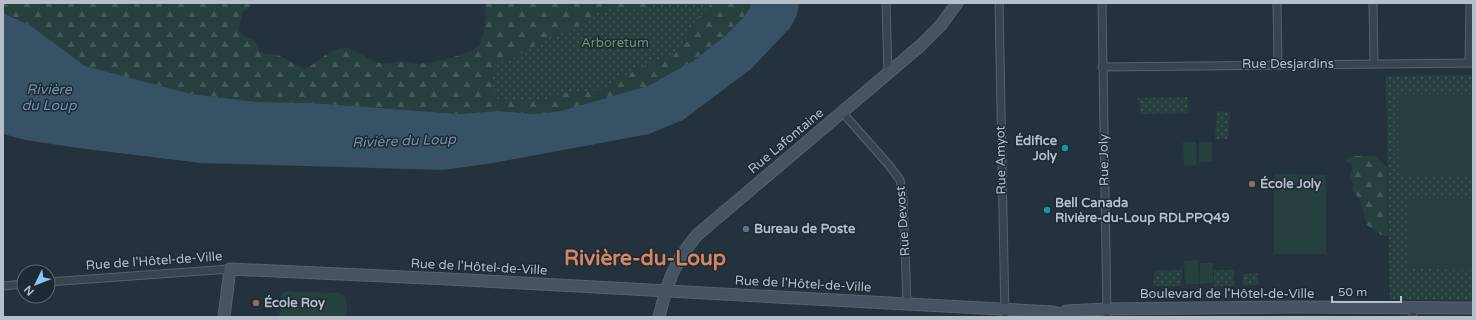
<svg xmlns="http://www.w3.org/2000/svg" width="1476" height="320" font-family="'Varela Round',sans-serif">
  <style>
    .forest { fill: url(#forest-firs) }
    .park { fill: url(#park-dots) }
    .pitch { fill: #263f3f }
    .water { fill: #375165 }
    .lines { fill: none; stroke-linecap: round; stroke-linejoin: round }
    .street-casing { stroke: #56626c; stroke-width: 9 }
    .secondary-casing { stroke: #56626c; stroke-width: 13 }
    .street { stroke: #38444e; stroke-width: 7 }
    .secondary { stroke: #465461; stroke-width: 11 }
    .culture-dot { fill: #0f9aa8; stroke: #1d2933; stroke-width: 1.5 }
    .education-dot { fill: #8d6e63; stroke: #1d2933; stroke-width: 1.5 }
    .service-dot { fill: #5c6f8a; stroke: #1d2933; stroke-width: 1.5 }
    .labels { text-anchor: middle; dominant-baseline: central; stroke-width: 3; stroke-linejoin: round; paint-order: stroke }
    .park-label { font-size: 13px; fill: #6a9a6f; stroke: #1d2933 }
    .street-label { font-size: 13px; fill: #b4bfc9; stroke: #1d2933 }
    .poi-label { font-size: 13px; font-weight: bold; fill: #b4bfc9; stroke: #1d2933; text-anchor: start }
    .water-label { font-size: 14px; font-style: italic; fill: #7394ac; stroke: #1d2933 }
    .town-label { font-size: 21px; font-weight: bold; fill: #d68562; stroke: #1d2933 }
  </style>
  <defs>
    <pattern id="forest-firs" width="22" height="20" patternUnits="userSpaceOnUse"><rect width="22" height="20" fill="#263f3f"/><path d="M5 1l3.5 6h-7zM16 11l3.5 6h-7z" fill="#435959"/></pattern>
    <pattern id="park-dots" width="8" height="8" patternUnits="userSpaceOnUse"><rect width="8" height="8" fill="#263f3f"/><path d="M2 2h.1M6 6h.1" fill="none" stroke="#435959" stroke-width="1.8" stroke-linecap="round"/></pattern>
  </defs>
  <rect width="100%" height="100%" fill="#24323e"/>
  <g class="forest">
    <path d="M 3,3 L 254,3 L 242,13 L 239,29 L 241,34 L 255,41 L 260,51 L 266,54 L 275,54 L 284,58 L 299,67 L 306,69 C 320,61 329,48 346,48 C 354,48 369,61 379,63 C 386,64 393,62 400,62 C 406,62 412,64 418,64 C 432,63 470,55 479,45 C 485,38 486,12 485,3 L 753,3 L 744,17 L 724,37 L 693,61 L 648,87 L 561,111 L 534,114 L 498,111 L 461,114 L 311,103 L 258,102 L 191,94 L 85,66 L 31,26 L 3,13 Z"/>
    <path d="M 1350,156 L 1374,156 L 1387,167 L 1388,236 L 1381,235 L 1367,225 L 1360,200 L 1352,190 L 1354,184 L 1350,175 L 1353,166 L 1346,161 Z"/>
  </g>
  <g class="park">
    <path d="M 656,3 L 712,3 L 694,23 L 682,45 L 673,56 L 657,60 L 620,78 L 607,89 L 562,93 L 549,99 L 533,102 L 500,100 C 489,94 492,77 495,67 L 503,61 L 512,59 L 551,36 L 578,26 L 597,13 L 611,8 L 640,10 Z"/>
    <path d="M 1473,75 L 1473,300 L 1390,299 L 1386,76 Z"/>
    <path d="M 1188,97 L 1188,113 L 1141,114 L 1138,98 Z"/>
    <path d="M 1217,111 L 1230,112 L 1228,139 L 1215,139 Z"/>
    <path d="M 1182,270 L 1181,286 L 1153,286 L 1155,271 Z"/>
    <rect x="1214" y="270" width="20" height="16"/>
    <path d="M 1258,273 L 1258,285 L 1243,285 L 1243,274 Z"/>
  </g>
  <g class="pitch">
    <path d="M 1398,94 L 1473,94 L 1473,175 L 1399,176 Z"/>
    <path d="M 1183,142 L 1196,142 L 1197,165 L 1184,166 Z"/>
    <rect x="1199" y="142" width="13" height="20"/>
    <path d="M 1274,174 L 1326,175 L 1326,254 L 1274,254 Z"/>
    <path d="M 1407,198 L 1473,198 L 1473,270 L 1407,269 Z"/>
    <path d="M 1198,260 L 1199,284 L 1185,284 L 1184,261 Z"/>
    <path d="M 1200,263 L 1213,263 L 1213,283 L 1200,284 Z"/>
    <path d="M 287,291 L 339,293 L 345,296 L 347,303 L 347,317 L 279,317 L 281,294 Z"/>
  </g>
  <path class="water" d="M 753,3 L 799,3 L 797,15 L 790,28 L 751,69 L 683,120 L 649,134 L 493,163 L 443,170 L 201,163 L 78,148 L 25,140 L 3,134 L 3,13 L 31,26 L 85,66 L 191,94 L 258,102 L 311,103 L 461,114 L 498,111 L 534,114 L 561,111 L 648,86 L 693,61 L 724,37 L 744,17 Z"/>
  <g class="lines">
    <g class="street-casing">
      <g id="street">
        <path d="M 886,3 L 888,74"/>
        <path d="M 999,3 L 1005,317"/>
        <path d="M 1102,3 L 1107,317"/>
        <path d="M 1277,3 L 1278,64"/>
        <path d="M 1373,3 L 1374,64"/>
        <path d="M 1469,63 L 1470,3"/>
        <path d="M 1102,67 L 1473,63"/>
        <path d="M 842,112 L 888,164 L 900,180 L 903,198 L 907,303"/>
        <path d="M 48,282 L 230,269"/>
        <path d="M 3,286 L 24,284"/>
        <path d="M 1413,317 L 1413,308"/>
      </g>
    </g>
    <g class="secondary-casing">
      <g id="secondary">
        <path d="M 1066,311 L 1107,309 L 1294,307 L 1473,308"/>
        <path d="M 224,317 L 230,269 L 448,279 L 1053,312 L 1076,317"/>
        <path d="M 659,317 C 667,283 674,262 697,235 L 920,46 L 941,25 L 957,3"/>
      </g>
    </g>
    <use href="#street" class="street"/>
    <use href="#secondary" class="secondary"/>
  </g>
  <g class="culture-dot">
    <circle cx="1065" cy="148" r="4"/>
    <circle cx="1047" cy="210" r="4"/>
  </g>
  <g class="education-dot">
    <circle cx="1252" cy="184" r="4"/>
    <circle cx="256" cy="303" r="4"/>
  </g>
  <circle class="service-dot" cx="746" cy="229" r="4"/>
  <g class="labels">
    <g class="park-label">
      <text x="615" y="43">Arboretum</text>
    </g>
    <g class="street-label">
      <text x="1288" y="64">Rue Desjardins</text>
      <text transform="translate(786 141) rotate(-40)">Rue Lafontaine</text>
      <text transform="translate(1001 160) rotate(-91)">Rue Amyot</text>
      <text transform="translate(1104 160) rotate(-91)">Rue Joly</text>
      <text transform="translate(903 221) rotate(-94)">Rue Devost</text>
      <text transform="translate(154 261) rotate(-4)">Rue de l'Hôtel-de-Ville</text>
      <text transform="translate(479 267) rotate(3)">Rue de l'Hôtel-de-Ville</text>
      <text transform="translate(803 284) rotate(3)">Rue de l'Hôtel-de-Ville</text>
      <text x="1227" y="294">Boulevard de l'Hôtel-de-Ville</text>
    </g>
    <g class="poi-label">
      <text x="1057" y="141" text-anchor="end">Édifice<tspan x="1057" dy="15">Joly</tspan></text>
      <text x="1260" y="184">École Joly</text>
      <text x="1055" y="203">Bell Canada<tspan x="1055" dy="15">Rivière-du-Loup RDLPPQ49</tspan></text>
      <text x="754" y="229">Bureau de Poste</text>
      <text x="264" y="303">École Roy</text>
    </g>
    <g class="water-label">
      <text x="49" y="89">Rivière<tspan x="49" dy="16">du Loup</tspan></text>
      <text transform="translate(404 141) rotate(-2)">Rivière du Loup</text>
    </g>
    <g class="town-label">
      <text x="645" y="258">Rivière-du-Loup</text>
    </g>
  </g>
  <rect width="1476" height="320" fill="none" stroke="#b4bfc9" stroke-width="8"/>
  <g transform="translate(36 284) rotate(227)"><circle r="19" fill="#1d2933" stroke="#59656f"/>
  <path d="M0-3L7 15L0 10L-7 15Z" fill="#89c3f9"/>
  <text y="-6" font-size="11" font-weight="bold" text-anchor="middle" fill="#b4bfc9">N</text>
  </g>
  <path d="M1332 296v6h69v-6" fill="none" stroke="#b4bfc9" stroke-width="2"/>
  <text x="1338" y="296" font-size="12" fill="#b4bfc9" stroke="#1d2933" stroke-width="3" paint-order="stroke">50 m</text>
</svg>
